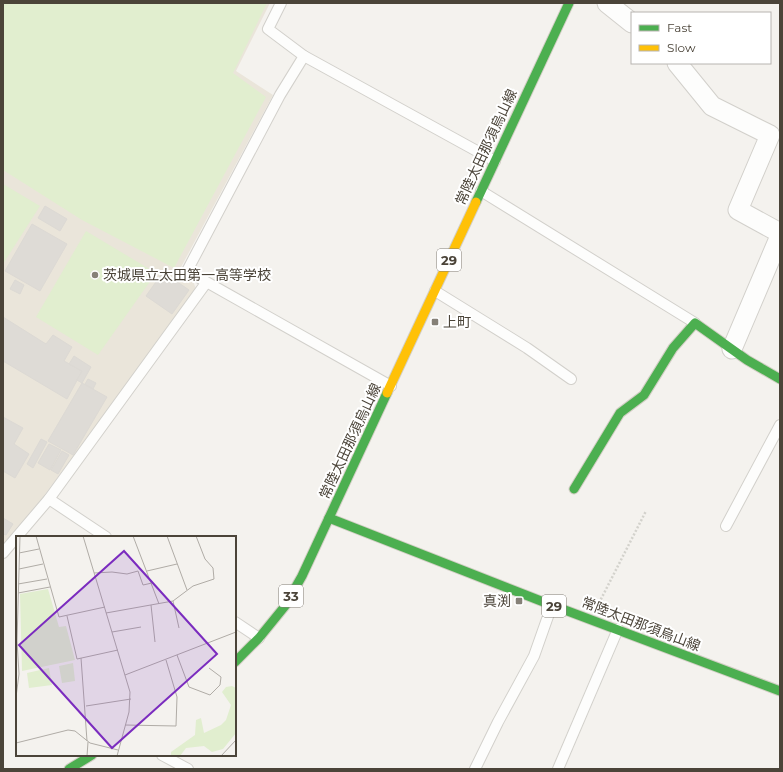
<svg xmlns="http://www.w3.org/2000/svg" width="783" height="772" font-family="Montserrat,'Noto Sans JP',sans-serif">
  <style>
    .education { fill: #eae5da }
    .green { fill: #e1eecf }
    .building { fill: #dedbd6; stroke: #dcd9d4 }
    .lines { fill: none; stroke-linecap: round; stroke-linejoin: round }
    .lane-casing { stroke: #d2d0cb; stroke-width: 12 }
    .street-casing { stroke: #d2d0cb; stroke-width: 21 }
    .fast-casing { stroke: #d3cfc5; stroke-width: 11 }
    .slow-casing { stroke: #d3cfc5; stroke-width: 11 }
    .path { stroke: #d3d2cc; stroke-width: 2.5; stroke-dasharray: 2 2; stroke-linecap: butt }
    .lane { stroke: #fdfdfc; stroke-width: 10 }
    .street { stroke: #fdfdfc; stroke-width: 19 }
    .fast { stroke: #4caf50; stroke-width: 9 }
    .slow { stroke: #ffc107; stroke-width: 9 }
    .poi-dot { fill: #868178; stroke: #fff; stroke-width: 1.5 }
    .labels { text-anchor: middle; dominant-baseline: central; stroke-width: 4; stroke-linejoin: round; paint-order: stroke }
    .shield { fill: #fff; stroke: #817c74; stroke-width: 1 }
    .shield-label { font-size: 13px; font-weight: bold; fill: #4b4439 }
    .street-label { font-size: 14px; fill: #4b4439; stroke: #fff }
    .poi-label { font-size: 14px; fill: #4b4439; stroke: #fff; text-anchor: start }
    .inset-road { fill: none; stroke: #b0aca6; stroke-width: 1 }
    .view { fill: #7b2cbf; fill-opacity: 0.15; stroke: #7b2cbf; stroke-width: 2 }
    .inset-edge { fill: none; stroke: #4b4439; stroke-width: 2 }
  </style>
  <rect width="100%" height="100%" fill="#f4f2ee"/>
  <path class="education" d="M 3,3 L 270,3 L 236,71 L 273,95 L 180,269 L 193,281 L 196,289 L 35,508 L 3,545 Z"/>
  <g class="green">
    <path d="M 3,3 L 267,3 L 233,73 L 266,97 L 174,268 L 82,220 L 3,170 Z"/>
    <path d="M 3,184 L 40,206 L 3,264 Z"/>
    <path d="M 86,231 L 156,273 L 98,355 L 36,317 Z"/>
  </g>
  <g class="building">
    <path d="M 45,206 L 67,219 L 60,231 L 38,218 Z"/>
    <path d="M 32,224 L 67,244 L 40,291 L 5,271 Z"/>
    <path d="M 163,272 L 189,290 L 172,314 L 146,296 Z"/>
    <path d="M 15,280 L 24,285 L 20,294 L 10,289 Z"/>
    <path d="M 3,317 L 46,344 L 53,335 L 72,347 L 64,361 L 82,371 L 67,399 L 3,361 Z"/>
    <path d="M 74,356 L 91,367 L 82,383 L 77,380 L 82,371 L 69,364 Z"/>
    <path d="M 88,379 L 96,383 L 93,389 L 85,384 Z"/>
    <path d="M 82,383 L 107,397 L 73,455 L 48,441 Z"/>
    <path d="M 3,417 L 23,428 L 14,444 L 29,454 L 15,478 L 3,471 Z"/>
    <path d="M 41,439 L 47,442 L 33,468 L 27,464 Z"/>
    <path d="M 49,444 L 61,450 L 50,470 L 38,463 Z"/>
    <path d="M 62,451 L 69,455 L 58,474 L 51,470 Z"/>
    <path d="M 3,518 L 13,524 L 6,535 L 3,534 Z"/>
  </g>
  <g class="lines">
    <g class="lane-casing">
      <g id="lane">
        <path d="M 281,3 L 268,29 L 304,56 L 495,161"/>
        <path d="M 304,56 L 280,95 L 187,271 L 391,386"/>
        <path d="M 481,191 L 695,323"/>
        <path d="M 435,291 L 527,348 L 571,379"/>
        <path d="M 49,499 L 106,537"/>
        <path d="M 726,526 L 780,425"/>
        <path d="M 3,553 L 49,499 L 206,283"/>
        <path d="M 235,622 L 259,638"/>
        <path d="M 162,755 L 188,769"/>
        <path d="M 475,769 L 498,722 L 534,656 L 552,605"/>
        <path d="M 558,769 L 618,629"/>
      </g>
    </g>
    <g class="street-casing">
      <g id="street">
        <path d="M 607,3 L 632,23"/>
        <path d="M 677,63 L 712,106 L 770,135 L 738,210 L 780,233"/>
        <path d="M 732,349 L 780,236"/>
      </g>
    </g>
    <g class="fast-casing">
      <g id="fast">
        <path d="M 476,202 L 569,3"/>
        <path d="M 574,489 L 620,413 L 644,395 L 673,348 L 695,323 L 747,360 L 780,379"/>
        <path d="M 329,518 L 541,601 L 780,691"/>
        <path d="M 235,662 L 259,638 L 285,606 L 302,576 L 387,393"/>
        <path d="M 69,769 L 92,755"/>
      </g>
    </g>
    <g class="slow-casing">
      <path id="slow" d="M 387,393 L 476,202"/>
    </g>
    <path class="path" d="M 599,603 L 646,511"/>
    <use href="#lane" class="lane"/>
    <use href="#street" class="street"/>
    <use href="#fast" class="fast"/>
    <use href="#slow" class="slow"/>
  </g>
  <g class="poi-dot">
    <circle cx="95" cy="275" r="4"/>
    <rect x="431" y="318" width="8" height="8" rx="2"/>
    <rect x="515" y="597" width="8" height="8" rx="2"/>
  </g>
  <g class="labels">
    <g class="shield">
      <rect x="437" y="249" width="24" height="22" rx="3"/>
      <rect x="279" y="585" width="24" height="22" rx="3"/>
      <rect x="542" y="595" width="24" height="22" rx="3"/>
    </g>
    <g class="shield-label">
      <text x="449" y="260">29</text>
      <text x="291" y="596">33</text>
      <text x="554" y="606">29</text>
    </g>
    <g class="street-label">
      <text transform="translate(486 147) rotate(-65)">常陸太田那須烏山線</text>
      <text transform="translate(350 441) rotate(-65)">常陸太田那須烏山線</text>
      <text transform="translate(641 624) rotate(21)">常陸太田那須烏山線</text>
    </g>
    <g class="poi-label">
      <text x="103" y="275">茨城県立太田第一高等学校</text>
      <text x="443" y="322">上町</text>
      <text x="511" y="601" text-anchor="end">真渕</text>
    </g>
  </g>
  <g transform="translate(16 536)">
    <rect width="220" height="220" fill="#f4f2ee"/>
    <path d="M 32,53 L 43,91 L 50,90 L 59,124 L 6,135 L 4,58 ZM 57,127 L 59,145 L 46,147 L 43,130 ZM 33,132 L 36,149 L 13,152 L 11,137 ZM 216,150 L 220,152 L 220,197 L 207,213 L 196,216 L 188,210 L 170,212 L 164,220 L 155,220 L 155,216 L 179,199 L 180,184 L 185,182 L 188,197 L 205,189 L 210,184 L 215,169 L 206,156 L 210,151 Z" fill="#e1eecf"/>
    <path class="inset-road" d="M 20,0 L 43,81 L 89,71M 67,0 L 114,156 L 113,176 L 101,220M 117,0 L 143,68M 151,0 L 171,54M 3,17 L 23,13M 3,33 L 27,28M 131,35 L 161,28M 78,37 L 96,36 L 111,38 L 122,35 L 127,49 L 136,47M 2,48 L 31,43M 2,57 L 34,51M 157,65 L 163,92M 135,69 L 139,106M 90,77 L 157,65 L 177,50 L 198,43 L 197,32 L 189,23 L 180,0M 51,80 L 61,123 L 102,114M 96,96 L 125,91M 161,119 L 173,151 L 194,159 L 204,149 L 205,141 L 193,132M 65,122 L 71,205M 109,139 L 220,96M 0,161 L 3,138 L 1,105 L 4,0M 70,170 L 115,163M 109,189 L 160,190 L 161,161 L 150,124M 0,207 L 52,194 L 59,195 L 74,207 L 102,214M 71,220 L 72,206M 205,220 L 220,204"/>
    <path class="view" d="M 108,15 L 201,118 L 96,212 L 3,109 Z"/>
    <rect width="220" height="220" class="inset-edge"/>
  </g>
  <rect width="783" height="772" fill="none" stroke="#4b4439" stroke-width="8"/>
  <rect x="631" y="12" width="140" height="52" fill="#ffffff" stroke="#b7b4b0"/>
  <rect x="639" y="25" width="20" height="6" fill="#4caf50" stroke="#b7b4b0"/>
  <text x="667" y="32" font-size="12" fill="#4b4439">Fast</text>
  <rect x="639" y="45" width="20" height="6" fill="#ffc107" stroke="#b7b4b0"/>
  <text x="667" y="52" font-size="12" fill="#4b4439">Slow</text>
</svg>
